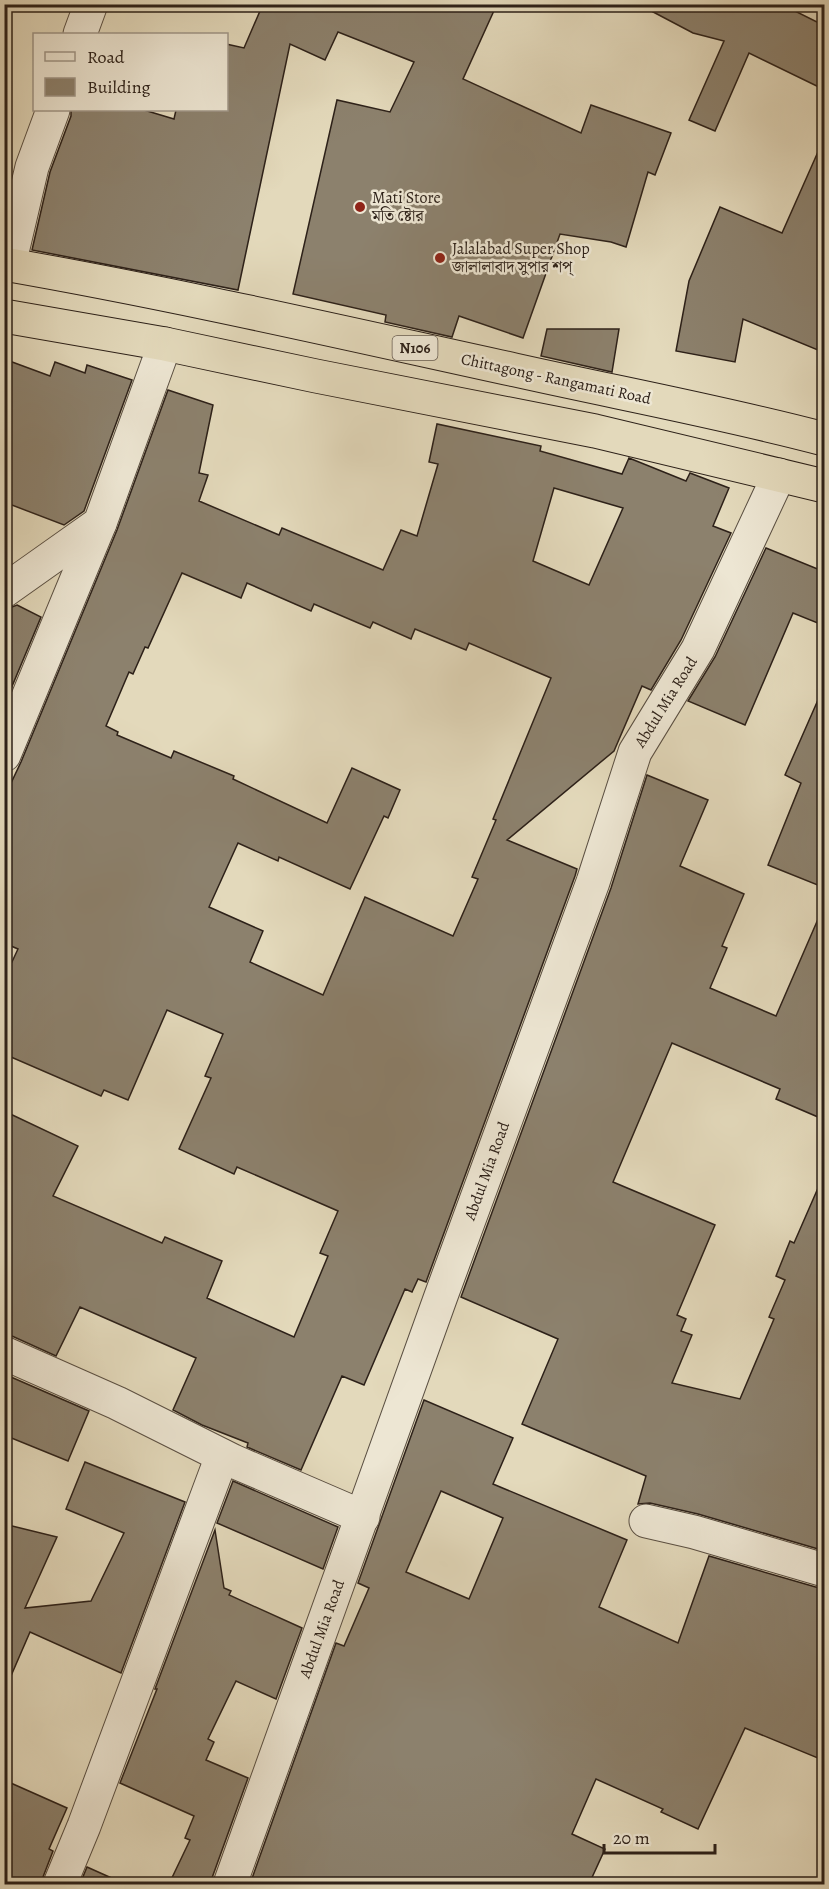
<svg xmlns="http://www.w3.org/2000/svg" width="829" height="1889" font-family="Alegreya,'Noto Serif Bengali',serif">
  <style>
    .building { fill: #8c816d; stroke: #2d2119; stroke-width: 1.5; fill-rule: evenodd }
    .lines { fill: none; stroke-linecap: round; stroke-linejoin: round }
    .minor-casing { stroke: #5a4f42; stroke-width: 35 }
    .highway-casing { stroke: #2d2119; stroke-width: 35 }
    .minor { stroke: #ede6d3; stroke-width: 33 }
    .highway { stroke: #e3d9bb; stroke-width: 33 }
    .poi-dot { fill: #8f2418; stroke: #ede6d3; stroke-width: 2 }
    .labels { text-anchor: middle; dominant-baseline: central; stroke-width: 5; stroke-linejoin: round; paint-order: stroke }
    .shield { fill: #ede6d3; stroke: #675c51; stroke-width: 1.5 }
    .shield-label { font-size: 15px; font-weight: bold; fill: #2d2119 }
    .poi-label { font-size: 16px; fill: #2d2119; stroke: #ede6d3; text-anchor: start }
    .street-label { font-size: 16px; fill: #2d2119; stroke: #ede6d3 }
  </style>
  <rect width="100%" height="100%" fill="#e3d9bb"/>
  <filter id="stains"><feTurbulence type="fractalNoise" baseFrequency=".00333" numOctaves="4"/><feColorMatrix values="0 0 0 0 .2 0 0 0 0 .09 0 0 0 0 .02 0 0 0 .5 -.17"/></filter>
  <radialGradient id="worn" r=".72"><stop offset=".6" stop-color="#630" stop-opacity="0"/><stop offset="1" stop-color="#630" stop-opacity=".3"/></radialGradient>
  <g class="building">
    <path d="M 263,4 L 497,4 L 463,79 L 581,133 L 591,105 L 671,133 L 655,175 L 648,172 L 626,247 L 611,242 L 560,234 L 523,338 L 459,316 L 452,337 L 385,322 L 386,315 L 293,294 L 337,100 L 390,112 L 414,62 L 338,32 L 325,60 L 290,44 L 238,290 L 32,250 L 50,172 L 71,116 L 71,110 L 144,110 L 174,119 L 176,110 L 226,110 L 226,44 L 244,48 Z"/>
    <path d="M 638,4 L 781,4 L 825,26 L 825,90 L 749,53 L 715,131 L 689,120 L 724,41 L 693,33 Z"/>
    <path d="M 825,136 L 825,353 L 743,319 L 735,362 L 676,351 L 689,281 L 720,207 L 782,233 Z"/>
    <path d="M 547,329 L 619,329 L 612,372 L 541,356 Z"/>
    <path d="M 4,359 L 50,376 L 55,362 L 85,373 L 87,365 L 132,380 L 84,511 L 64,525 L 4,502 Z"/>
    <path d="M 168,390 L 213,405 L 199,473 L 208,475 L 199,501 L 279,535 L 282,528 L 383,570 L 401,530 L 417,536 L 438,464 L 429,462 L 437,424 L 541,446 L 540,451 L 622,474 L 629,458 L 686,481 L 690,473 L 729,488 L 713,526 L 731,533 L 681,640 L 651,690 L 642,686 L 614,751 L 507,840 L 577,869 L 575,876 L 426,1282 L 418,1279 L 412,1292 L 405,1289 L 364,1385 L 342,1376 L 301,1470 L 247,1447 L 248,1443 L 202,1425 L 173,1410 L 196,1358 L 80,1307 L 56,1356 L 12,1336 L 4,1335 L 4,1111 L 78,1146 L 53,1196 L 162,1243 L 165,1237 L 222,1261 L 207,1298 L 294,1337 L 328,1256 L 320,1253 L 338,1211 L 237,1167 L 234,1174 L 179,1149 L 211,1078 L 205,1076 L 223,1034 L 167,1010 L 128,1100 L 104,1090 L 101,1096 L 4,1054 L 4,979 L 18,949 L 4,943 L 4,798 L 21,762 L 117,530 ZM 554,488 L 623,508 L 589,585 L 533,561 ZM 182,573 L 241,598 L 247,583 L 311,611 L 314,604 L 370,628 L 373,622 L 411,639 L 415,629 L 466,650 L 469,643 L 551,678 L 493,819 L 496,820 L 472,877 L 478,879 L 453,936 L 365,897 L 323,995 L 250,962 L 263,931 L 209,907 L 238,843 L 278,861 L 279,857 L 350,889 L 384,816 L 388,818 L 400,790 L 352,768 L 327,823 L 233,779 L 234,776 L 174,751 L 171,758 L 117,735 L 118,732 L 106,726 L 129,672 L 133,674 L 145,647 L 148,648 Z"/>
    <path d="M 766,548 L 825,572 L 825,626 L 793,613 L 745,725 L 688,701 L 715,657 Z"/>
    <path d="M 17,605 L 41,617 L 10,691 L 4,687 L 4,610 Z"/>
    <path d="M 825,684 L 825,888 L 768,865 L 801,783 L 785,775 Z"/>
    <path d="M 647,775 L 708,800 L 680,866 L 744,894 L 722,946 L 727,948 L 710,988 L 776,1016 L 825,903 L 825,1120 L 776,1099 L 780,1089 L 672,1043 L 613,1182 L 715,1225 L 677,1315 L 686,1319 L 681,1331 L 692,1335 L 672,1383 L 740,1399 L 774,1319 L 769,1317 L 785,1280 L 776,1276 L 790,1241 L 794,1243 L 825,1172 L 825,1551 L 698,1514 L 650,1503 L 638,1504 L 646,1476 L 522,1424 L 558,1339 L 461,1297 L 611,888 Z"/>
    <path d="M 4,1374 L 89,1411 L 68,1461 L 4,1435 Z"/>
    <path d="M 424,1400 L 513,1438 L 493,1484 L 627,1540 L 599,1607 L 678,1643 L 709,1556 L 819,1588 L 825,1588 L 825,1761 L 745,1728 L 698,1829 L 661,1812 L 663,1809 L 596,1779 L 572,1834 L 605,1849 L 589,1884 L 250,1884 L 336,1643 L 344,1646 L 369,1588 L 358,1583 ZM 441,1491 L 503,1518 L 469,1599 L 406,1572 Z"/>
    <path d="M 85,1462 L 185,1502 L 121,1673 L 30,1632 L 4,1692 L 4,1524 L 57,1537 L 25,1608 L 91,1601 L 124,1533 L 66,1509 Z"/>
    <path d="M 233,1481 L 338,1527 L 323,1569 L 217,1523 Z"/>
    <path d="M 215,1530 L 224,1588 L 231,1591 L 229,1595 L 302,1628 L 276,1699 L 236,1681 L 208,1739 L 214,1742 L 206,1760 L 248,1778 L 212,1878 L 212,1884 L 169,1884 L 190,1840 L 185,1838 L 194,1816 L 120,1783 L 157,1689 L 155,1689 Z"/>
    <path d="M 4,1780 L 67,1808 L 49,1849 L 53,1851 L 43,1877 L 42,1884 L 4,1884 Z"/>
    <path d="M 87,1867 L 125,1884 L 80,1884 Z"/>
  </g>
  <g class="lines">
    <g class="minor-casing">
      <g id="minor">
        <path d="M 80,34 L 91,4"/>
        <path d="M 9,265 L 32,167 L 53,110"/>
        <path d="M 4,591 L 100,523 L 165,344"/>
        <path d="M 4,755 L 100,523"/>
        <path d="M 4,1353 L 117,1403 L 233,1461 L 363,1517"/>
        <path d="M 646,1521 L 694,1532 L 824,1570"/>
        <path d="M 60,1884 L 84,1826 L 222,1456"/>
        <path d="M 230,1884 L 441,1296 L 593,882 L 635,752 L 698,649 L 779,475"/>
      </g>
    </g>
    <g class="highway-casing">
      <g id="highway">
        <path d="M 4,264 C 176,294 345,333 515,370 C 618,393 722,412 824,439"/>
        <path d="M 4,316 L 165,344 L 316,376 L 595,431 L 824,486"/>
      </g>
    </g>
    <use href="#minor" class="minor"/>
    <use href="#highway" class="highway"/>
  </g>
  <g class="poi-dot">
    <circle cx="360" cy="207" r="6"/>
    <circle cx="440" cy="258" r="6"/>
  </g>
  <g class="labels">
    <rect class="shield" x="392.5" y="336" width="45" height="24" rx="4.5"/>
    <g class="shield-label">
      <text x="415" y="348">N106</text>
    </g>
    <g class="poi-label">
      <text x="372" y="198">Mati Store<tspan x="372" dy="18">মতি ষ্টোর</tspan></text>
      <text x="452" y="249">Jalalabad Super Shop<tspan x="452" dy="18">জালালাবাদ সুপার শপ্</tspan></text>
    </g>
    <g class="street-label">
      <text transform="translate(556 379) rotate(12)">Chittagong - Rangamati Road</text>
      <text transform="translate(666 702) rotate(-58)">Abdul Mia Road</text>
      <text transform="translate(487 1171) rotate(-70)">Abdul Mia Road</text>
      <text transform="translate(322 1629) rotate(-70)">Abdul Mia Road</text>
    </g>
  </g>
  <rect width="829" height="1889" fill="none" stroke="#e3d9bb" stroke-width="24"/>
  <rect x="6" y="6" width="817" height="1877" fill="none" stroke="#2d2119" stroke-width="3"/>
  <rect x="12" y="12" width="805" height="1865" fill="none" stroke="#2d2119" stroke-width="1.5"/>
  <rect x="33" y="33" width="195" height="78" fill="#ede6d3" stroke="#a09789" stroke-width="1.5"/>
  <rect x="45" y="52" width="30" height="9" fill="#ede6d3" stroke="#a09789" stroke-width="1.5"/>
  <text x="87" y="63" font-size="18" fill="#2d2119">Road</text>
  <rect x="45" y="78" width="30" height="18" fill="#8c816d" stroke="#a09789" stroke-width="1.5"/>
  <text x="87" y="93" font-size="18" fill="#2d2119">Building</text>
  <path d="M604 1844v9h111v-9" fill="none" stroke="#2d2119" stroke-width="3"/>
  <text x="613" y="1844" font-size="18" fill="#2d2119" stroke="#ede6d3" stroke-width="4.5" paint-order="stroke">20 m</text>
  <rect width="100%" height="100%" filter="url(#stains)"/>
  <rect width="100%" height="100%" fill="url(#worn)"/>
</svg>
